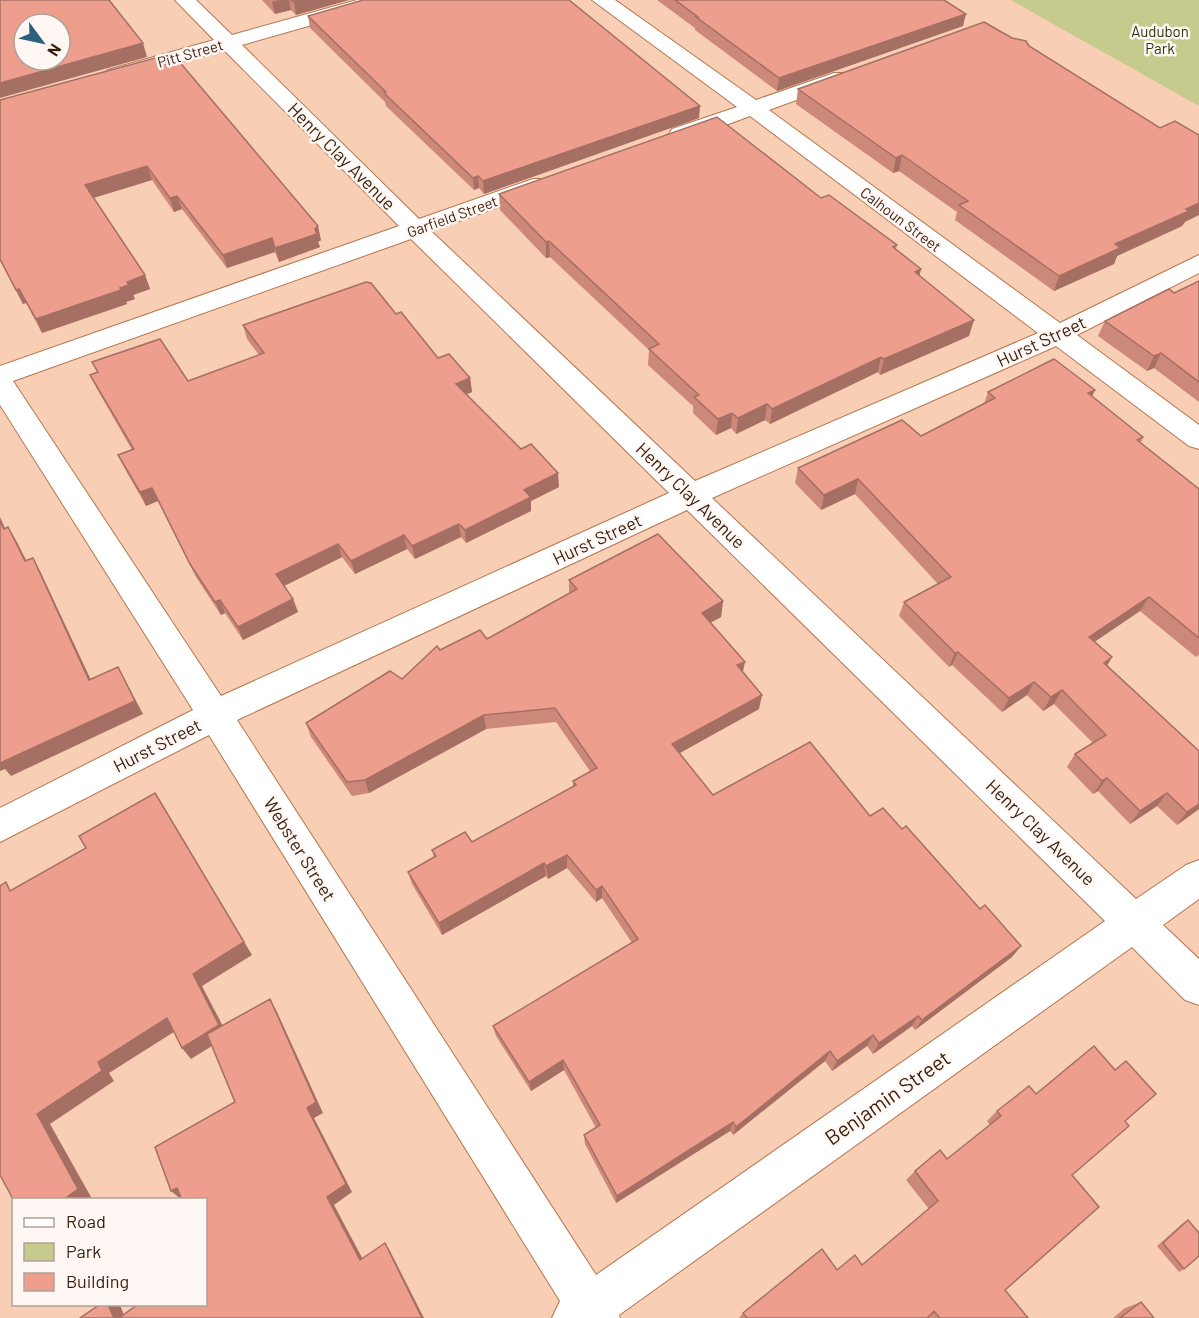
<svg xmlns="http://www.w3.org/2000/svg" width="1199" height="1318" font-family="Barlow,sans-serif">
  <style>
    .green { fill: #c5cb8c }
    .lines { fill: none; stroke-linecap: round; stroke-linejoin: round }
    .minor-casing { stroke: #b5764d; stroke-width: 2 }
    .minor { fill: #fff; fill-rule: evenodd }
    .wall { fill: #cc8879 }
    .shaded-wall { fill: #a66f63 }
    .building { fill: #ed9e8d; stroke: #a66f63; stroke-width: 1.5; fill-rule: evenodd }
    .labels { text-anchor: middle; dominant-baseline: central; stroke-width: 5; stroke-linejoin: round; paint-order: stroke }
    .far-park-label { font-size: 15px; fill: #303312; stroke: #fff7f3 }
    .far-street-label { font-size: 15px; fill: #391f0e; stroke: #fff7f3 }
    .street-label { font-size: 18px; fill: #391f0e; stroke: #fff7f3 }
    .near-street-label { font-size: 21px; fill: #391f0e; stroke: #fff7f3 }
  </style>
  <rect width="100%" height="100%" fill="#f8ceb5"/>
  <path class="green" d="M 1011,0 L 1199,0 L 1199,106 L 1032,12 Z"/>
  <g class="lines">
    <g class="minor-casing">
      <path id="minor" d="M 175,0 L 196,0 L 232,35 L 357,0 L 389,0 L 386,4 L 242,45 L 419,219 L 533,179 L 549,179 L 553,184 L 549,189 L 431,231 L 695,481 L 1038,333 L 750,116 L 688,139 L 672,139 L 669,134 L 672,129 L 737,107 L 592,0 L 615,0 L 756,100 L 834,73 L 848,73 L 852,77 L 848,81 L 769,110 L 1060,323 L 1199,255 L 1199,273 L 1077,335 L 1199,425 L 1199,449 L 1189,446 L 1056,346 L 712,498 L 1136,899 L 1186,865 L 1199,860 L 1199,899 L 1163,925 L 1199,959 L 1199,1005 L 1185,1000 L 1132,947 L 619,1315 L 620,1318 L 552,1318 L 560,1301 L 209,735 L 0,842 L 0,808 L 193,710 L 0,405 L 0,366 L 399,226 L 224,50 L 115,80 L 108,78 L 104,74 L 108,70 L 214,40 ZM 411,239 L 669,493 L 221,696 L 13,381 ZM 687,510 L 1105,921 L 596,1275 L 237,720 Z"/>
    </g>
    <use href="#minor" class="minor"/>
  </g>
  <g class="wall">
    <path d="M 262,0 L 349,0 L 296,15 L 291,10 L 275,14 Z"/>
    <path d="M 657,0 L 944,0 L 963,26 L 777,91 L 695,30 L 695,28 Z"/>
    <path d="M 308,16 L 699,118 L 484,194 L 479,188 L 474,190 L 386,106 L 385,102 L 310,28 Z"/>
    <path d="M 1012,38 L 1029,46 L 1185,222 L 1182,226 L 1117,256 L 1114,264 L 1054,291 L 955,220 L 957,212 L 899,171 L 893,173 L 796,104 L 798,89 Z"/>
    <path d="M 0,100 L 321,240 L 318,242 L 320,247 L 279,262 L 275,252 L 227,268 L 182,209 L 174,212 L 152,180 L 93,198 L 145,275 L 150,289 L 133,295 L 135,299 L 126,302 L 127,304 L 42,333 L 26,303 L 23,304 L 0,260 Z"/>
    <path d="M 499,194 L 821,198 L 897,245 L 896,249 L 919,276 L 969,336 L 880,375 L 878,372 L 770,424 L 765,420 L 736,434 L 731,428 L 716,435 L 693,413 L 693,406 L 648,365 L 649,350 L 550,257 L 546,258 L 500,210 Z"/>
    <path d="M 1199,281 L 1199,402 L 1154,368 L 1147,371 L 1098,336 L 1105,321 L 1174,293 Z"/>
    <path d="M 396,314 L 438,358 L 470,378 L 472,392 L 466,394 L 559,487 L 531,501 L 531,511 L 466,543 L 461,537 L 415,559 L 407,549 L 355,574 L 342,557 L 284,586 L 293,599 L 298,612 L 243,640 L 225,613 L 221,615 L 196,577 L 158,501 L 146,506 L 125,469 L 118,455 L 132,450 L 97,389 L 90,375 L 97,372 L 92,362 L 188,381 L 259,355 L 247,339 L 243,325 Z"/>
    <path d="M 1095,390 L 1092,396 L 1143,437 L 1141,443 L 1199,489 L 1199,655 L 1196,657 L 1140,611 L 1094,642 L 1112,657 L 1107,665 L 1199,751 L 1199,809 L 1177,825 L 1157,806 L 1130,824 L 1098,791 L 1093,794 L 1067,767 L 1075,754 L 1093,743 L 1054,704 L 1043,711 L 1027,695 L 1002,712 L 952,665 L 949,667 L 899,616 L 904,602 L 938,584 L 855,494 L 821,510 L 795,483 L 798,468 L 921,436 L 984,404 L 988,392 Z"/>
    <path d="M 569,580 L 723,601 L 721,617 L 710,623 L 743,672 L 759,709 L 679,753 L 713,795 L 870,816 L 1012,957 L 915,1030 L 912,1026 L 873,1054 L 867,1046 L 832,1071 L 825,1061 L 733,1135 L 730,1131 L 616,1203 L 585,1144 L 584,1135 L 596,1128 L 564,1070 L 531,1091 L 496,1036 L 493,1026 L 632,943 L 602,898 L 596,902 L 567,868 L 548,879 L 546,876 L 442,935 L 412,884 L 408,872 L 434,858 L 432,850 L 472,842 L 573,787 L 573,781 L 590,771 L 556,722 L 486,729 L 369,793 L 352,796 L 311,737 L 306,723 L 402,679 L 440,650 L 487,639 L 569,593 Z"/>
    <path d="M 1036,1094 L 1125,1121 L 1072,1175 L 1005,1290 L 1028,1318 L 739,1318 L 743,1313 L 837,1270 L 862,1265 L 929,1209 L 906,1180 L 915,1171 L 947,1159 L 990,1125 L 987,1121 L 997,1111 Z"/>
    <path d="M 1188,1220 L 1184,1269 L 1179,1272 L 1157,1246 L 1183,1223 Z"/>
    <path d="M 1141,1302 L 1154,1318 L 1113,1318 L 1125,1308 Z"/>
  </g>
  <g class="shaded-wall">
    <path d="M 279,0 L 289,0 L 291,10 L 275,14 L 272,2 Z"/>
    <path d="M 303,0 L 349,0 L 296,15 L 294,2 Z"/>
    <path d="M 966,14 L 963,26 L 777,91 L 779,78 Z"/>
    <path d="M 143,43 L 147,57 L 0,98 L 0,83 Z"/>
    <path d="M 700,106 L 699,118 L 484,194 L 483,181 Z"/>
    <path d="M 902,155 L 899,171 L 893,173 L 896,158 Z"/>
    <path d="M 147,166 L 152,180 L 90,199 L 85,185 Z"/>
    <path d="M 478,176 L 479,188 L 474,190 L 473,178 Z"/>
    <path d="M 177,196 L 182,209 L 174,212 L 170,198 Z"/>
    <path d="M 1199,203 L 1199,215 L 1185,222 L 1182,226 L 1117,256 L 1114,264 L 1054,291 L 1059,276 L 1115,244 Z"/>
    <path d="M 318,226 L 321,240 L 318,242 L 320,247 L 279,262 L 275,248 L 315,229 Z"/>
    <path d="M 272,238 L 275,252 L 227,268 L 223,255 Z"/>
    <path d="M 549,241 L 550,257 L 546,258 L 546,242 Z"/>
    <path d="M 921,269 L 917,285 L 915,272 Z"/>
    <path d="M 145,275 L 150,289 L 133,295 L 135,299 L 126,302 L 127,304 L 42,333 L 36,319 L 120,288 L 127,282 Z"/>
    <path d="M 19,289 L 26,303 L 23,304 L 16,290 Z"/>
    <path d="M 974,320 L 969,336 L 880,375 L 884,359 Z"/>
    <path d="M 1161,353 L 1154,368 L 1147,371 L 1154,356 Z"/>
    <path d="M 881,357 L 878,372 L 770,424 L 772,409 Z"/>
    <path d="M 470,378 L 472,392 L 458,398 L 456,384 Z"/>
    <path d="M 1095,390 L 1088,405 L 1088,393 Z"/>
    <path d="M 767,404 L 765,420 L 736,434 L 738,418 Z"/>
    <path d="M 732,413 L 731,428 L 716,435 L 718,419 Z"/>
    <path d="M 558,473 L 559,487 L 531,501 L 531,511 L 466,543 L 465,530 L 524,490 Z"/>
    <path d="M 858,479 L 855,494 L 821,510 L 824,495 Z"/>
    <path d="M 152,488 L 158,501 L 146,506 L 140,492 Z"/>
    <path d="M 0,517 L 12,544 L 4,529 L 0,521 Z"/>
    <path d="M 459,524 L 461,537 L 415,559 L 412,546 Z"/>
    <path d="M 8,527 L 17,542 L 34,576 L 25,561 Z"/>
    <path d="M 404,535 L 407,549 L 355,574 L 351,561 Z"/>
    <path d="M 338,544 L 342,557 L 280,588 L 276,574 Z"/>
    <path d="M 33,558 L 41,573 L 97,693 L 89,680 Z"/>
    <path d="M 1149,597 L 1140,611 L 1081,651 L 1089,637 Z"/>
    <path d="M 293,599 L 298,612 L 243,640 L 238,627 Z"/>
    <path d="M 220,600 L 225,613 L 221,615 L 215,602 Z"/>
    <path d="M 723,601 L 721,617 L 700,628 L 702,613 Z"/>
    <path d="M 958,652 L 952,665 L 949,667 L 955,653 Z"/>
    <path d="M 1112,657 L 1104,671 L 1104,663 Z"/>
    <path d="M 745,662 L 742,676 L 737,665 Z"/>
    <path d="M 118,667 L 143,714 L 11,776 L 5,769 L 0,771 L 0,759 Z"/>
    <path d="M 1034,682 L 1027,695 L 1002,712 L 1009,698 Z"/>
    <path d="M 1062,690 L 1054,704 L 1043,711 L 1051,697 Z"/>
    <path d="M 762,695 L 759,709 L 671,758 L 672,744 Z"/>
    <path d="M 484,715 L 486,729 L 369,793 L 365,780 Z"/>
    <path d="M 1107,778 L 1098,791 L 1093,794 L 1102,781 Z"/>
    <path d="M 155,793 L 252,955 L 202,986 L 228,1036 L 191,1059 L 182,1048 L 193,974 Z"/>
    <path d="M 1167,793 L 1157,806 L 1130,824 L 1140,811 Z"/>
    <path d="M 1199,804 L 1199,809 L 1177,825 L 1187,812 Z"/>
    <path d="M 567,855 L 567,868 L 548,879 L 546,866 Z"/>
    <path d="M 544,863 L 546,876 L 442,935 L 439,923 Z"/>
    <path d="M 602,886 L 602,898 L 596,902 L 596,890 Z"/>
    <path d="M 1021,946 L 1012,957 L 915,1030 L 922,1020 Z"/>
    <path d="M 270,999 L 277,1012 L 323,1113 L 314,1118 L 352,1192 L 334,1205 L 367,1267 L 360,1260 L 327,1197 L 307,1108 Z"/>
    <path d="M 918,1016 L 912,1026 L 873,1054 L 879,1043 Z"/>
    <path d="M 167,1018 L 177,1030 L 109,1073 L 114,1081 L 50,1124 L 91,1197 L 87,1200 L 63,1200 L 37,1114 L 98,1062 Z"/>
    <path d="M 873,1035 L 867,1046 L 832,1071 L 837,1061 Z"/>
    <path d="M 830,1051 L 825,1061 L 733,1135 L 736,1127 Z"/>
    <path d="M 563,1060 L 564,1070 L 531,1091 L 529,1082 Z"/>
    <path d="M 733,1122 L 730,1131 L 616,1203 L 617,1196 Z"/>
    <path d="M 177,1188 L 188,1196 L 182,1200 L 171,1191 Z"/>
    <path d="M 385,1243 L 390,1251 L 424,1318 L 422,1318 Z"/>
    <path d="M 108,1305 L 120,1305 L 125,1318 L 114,1318 Z"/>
  </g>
  <g class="building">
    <path d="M 0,0 L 109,0 L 143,43 L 0,83 ZM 24,24 L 60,24 L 60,60 L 24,60 Z"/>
    <path d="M 291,0 L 303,0 L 294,2 Z"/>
    <path d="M 363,0 L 569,0 L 700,106 L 483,181 L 478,176 L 473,178 L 384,93 L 386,92 L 308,16 Z"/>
    <path d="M 675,0 L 944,0 L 966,14 L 779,78 L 696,17 L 698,17 Z"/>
    <path d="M 984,22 L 1012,38 L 1026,41 L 1029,46 L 1160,128 L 1175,121 L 1199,135 L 1199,203 L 1186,209 L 1189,211 L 1115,244 L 1120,248 L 1059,276 L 959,205 L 968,201 L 902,155 L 896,158 L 798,89 Z"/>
    <path d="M 155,58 L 161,65 L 178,60 L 318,226 L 315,229 L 317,234 L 275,248 L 272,238 L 223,255 L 177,196 L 170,198 L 147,166 L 85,185 L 145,275 L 127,282 L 129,285 L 120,288 L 121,290 L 36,319 L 19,289 L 16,290 L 0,259 L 0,100 Z"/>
    <path d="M 717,117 L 821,198 L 829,195 L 897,245 L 893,247 L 921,269 L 915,272 L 974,320 L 884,359 L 881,357 L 772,409 L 767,404 L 738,418 L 732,413 L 718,419 L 694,397 L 699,395 L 649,349 L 659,344 L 549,241 L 546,242 L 499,194 Z"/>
    <path d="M 1199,281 L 1199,382 L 1161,353 L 1154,356 L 1105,321 L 1169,289 L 1174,293 Z"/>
    <path d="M 366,282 L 371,283 L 396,314 L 401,312 L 438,358 L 449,354 L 470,378 L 456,384 L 521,449 L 531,444 L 558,473 L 524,490 L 531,497 L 465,530 L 459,524 L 412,546 L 404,535 L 351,561 L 338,544 L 276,574 L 293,599 L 238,627 L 220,600 L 215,602 L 190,564 L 152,488 L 140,492 L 118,455 L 134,449 L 90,375 L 98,372 L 92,362 L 160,339 L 188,381 L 264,353 L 243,325 Z"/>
    <path d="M 1054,359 L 1095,390 L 1088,393 L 1143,437 L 1137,440 L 1199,489 L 1199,638 L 1149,597 L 1089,637 L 1112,657 L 1104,663 L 1199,751 L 1199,804 L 1187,812 L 1167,793 L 1140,811 L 1107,778 L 1102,781 L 1075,754 L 1106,735 L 1062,690 L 1051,697 L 1034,682 L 1009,698 L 958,652 L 955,653 L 904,602 L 951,577 L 858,479 L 824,495 L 798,468 L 902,420 L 921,436 L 995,398 L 988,392 Z"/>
    <path d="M 0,521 L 4,529 L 8,527 L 25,561 L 33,558 L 89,680 L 118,667 L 135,701 L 0,763 Z"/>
    <path d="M 658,534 L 723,601 L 702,613 L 745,662 L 737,665 L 762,695 L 672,744 L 713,795 L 810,742 L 870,816 L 883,808 L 902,829 L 906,826 L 980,909 L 985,905 L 1021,946 L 922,1020 L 918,1016 L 879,1043 L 873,1035 L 837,1061 L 830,1051 L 736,1127 L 733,1122 L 617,1196 L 584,1135 L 600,1125 L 563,1060 L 529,1082 L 493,1026 L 638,939 L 602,886 L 596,890 L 567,855 L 546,866 L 544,863 L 439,923 L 408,872 L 436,856 L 432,850 L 465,832 L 472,842 L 576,785 L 573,781 L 597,768 L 555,708 L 484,715 L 365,780 L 347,782 L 306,723 L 390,671 L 402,679 L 437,646 L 440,650 L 480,630 L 487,639 L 577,589 L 569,580 Z"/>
    <path d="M 155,793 L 244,942 L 193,974 L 219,1025 L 182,1048 L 167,1018 L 98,1062 L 102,1071 L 37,1114 L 78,1189 L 63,1200 L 14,1200 L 14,1201 L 0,1175 L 0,886 L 6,882 L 10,891 L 86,848 L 79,836 Z"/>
    <path d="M 270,999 L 316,1102 L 307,1108 L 346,1184 L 327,1197 L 360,1260 L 385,1243 L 422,1318 L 119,1318 L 137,1305 L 206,1305 L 206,1200 L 182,1200 L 177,1188 L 171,1191 L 155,1147 L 235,1102 L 207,1034 Z"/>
    <path d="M 1094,1046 L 1115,1070 L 1126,1061 L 1156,1094 L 1125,1121 L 1129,1126 L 1072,1175 L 1099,1207 L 1005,1290 L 1028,1318 L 940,1318 L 934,1311 L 927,1318 L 747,1318 L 743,1313 L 822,1249 L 837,1270 L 855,1255 L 862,1265 L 938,1201 L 915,1171 L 940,1150 L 947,1159 L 1001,1116 L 997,1111 L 1029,1086 L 1036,1094 Z"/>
    <path d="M 1188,1220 L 1199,1233 L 1199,1256 L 1184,1269 L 1163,1243 Z"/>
    <path d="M 1141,1302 L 1154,1318 L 1120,1318 Z"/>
    <path d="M 99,1305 L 108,1305 L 114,1318 L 80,1318 Z"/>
  </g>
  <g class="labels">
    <g class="far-park-label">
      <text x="1160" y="31">Audubon<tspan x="1160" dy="17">Park</tspan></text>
    </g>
    <g class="far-street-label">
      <text transform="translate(190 53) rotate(-16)">Pitt Street</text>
      <text transform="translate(452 216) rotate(-20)">Garfield Street</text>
      <text transform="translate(901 219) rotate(37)">Calhoun Street</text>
    </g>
    <g class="street-label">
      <text transform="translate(342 156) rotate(45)">Henry Clay Avenue</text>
      <text transform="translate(1041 341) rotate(-25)">Hurst Street</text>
      <text transform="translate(691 495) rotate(44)">Henry Clay Avenue</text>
      <text transform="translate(597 539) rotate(-25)">Hurst Street</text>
      <text transform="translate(157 745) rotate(-27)">Hurst Street</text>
      <text transform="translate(1041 832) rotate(44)">Henry Clay Avenue</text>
      <text transform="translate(300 849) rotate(58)">Webster Street</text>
    </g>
    <g class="near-street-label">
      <text transform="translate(887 1097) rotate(-35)">Benjamin Street</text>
    </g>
  </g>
  <rect x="12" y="1198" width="195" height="108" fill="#fff7f3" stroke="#b0a197" stroke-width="1.5"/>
  <rect x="24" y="1218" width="30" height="9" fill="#ffffff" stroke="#b0a197" stroke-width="1.5"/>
  <text x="66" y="1228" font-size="18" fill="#391f0e">Road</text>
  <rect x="24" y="1243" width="30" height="18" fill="#c5cb8c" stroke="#b0a197" stroke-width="1.5"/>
  <text x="66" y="1258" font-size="18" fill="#391f0e">Park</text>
  <rect x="24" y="1273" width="30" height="18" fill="#ed9e8d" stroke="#b0a197" stroke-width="1.5"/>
  <text x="66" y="1288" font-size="18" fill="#391f0e">Building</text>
  <g transform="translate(42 42) rotate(123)"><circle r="28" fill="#fff7f3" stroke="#b0a197" stroke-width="1.5"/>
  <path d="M0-4.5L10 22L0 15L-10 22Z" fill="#2b617c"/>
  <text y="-9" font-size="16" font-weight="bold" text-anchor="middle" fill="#391f0e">N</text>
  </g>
</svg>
